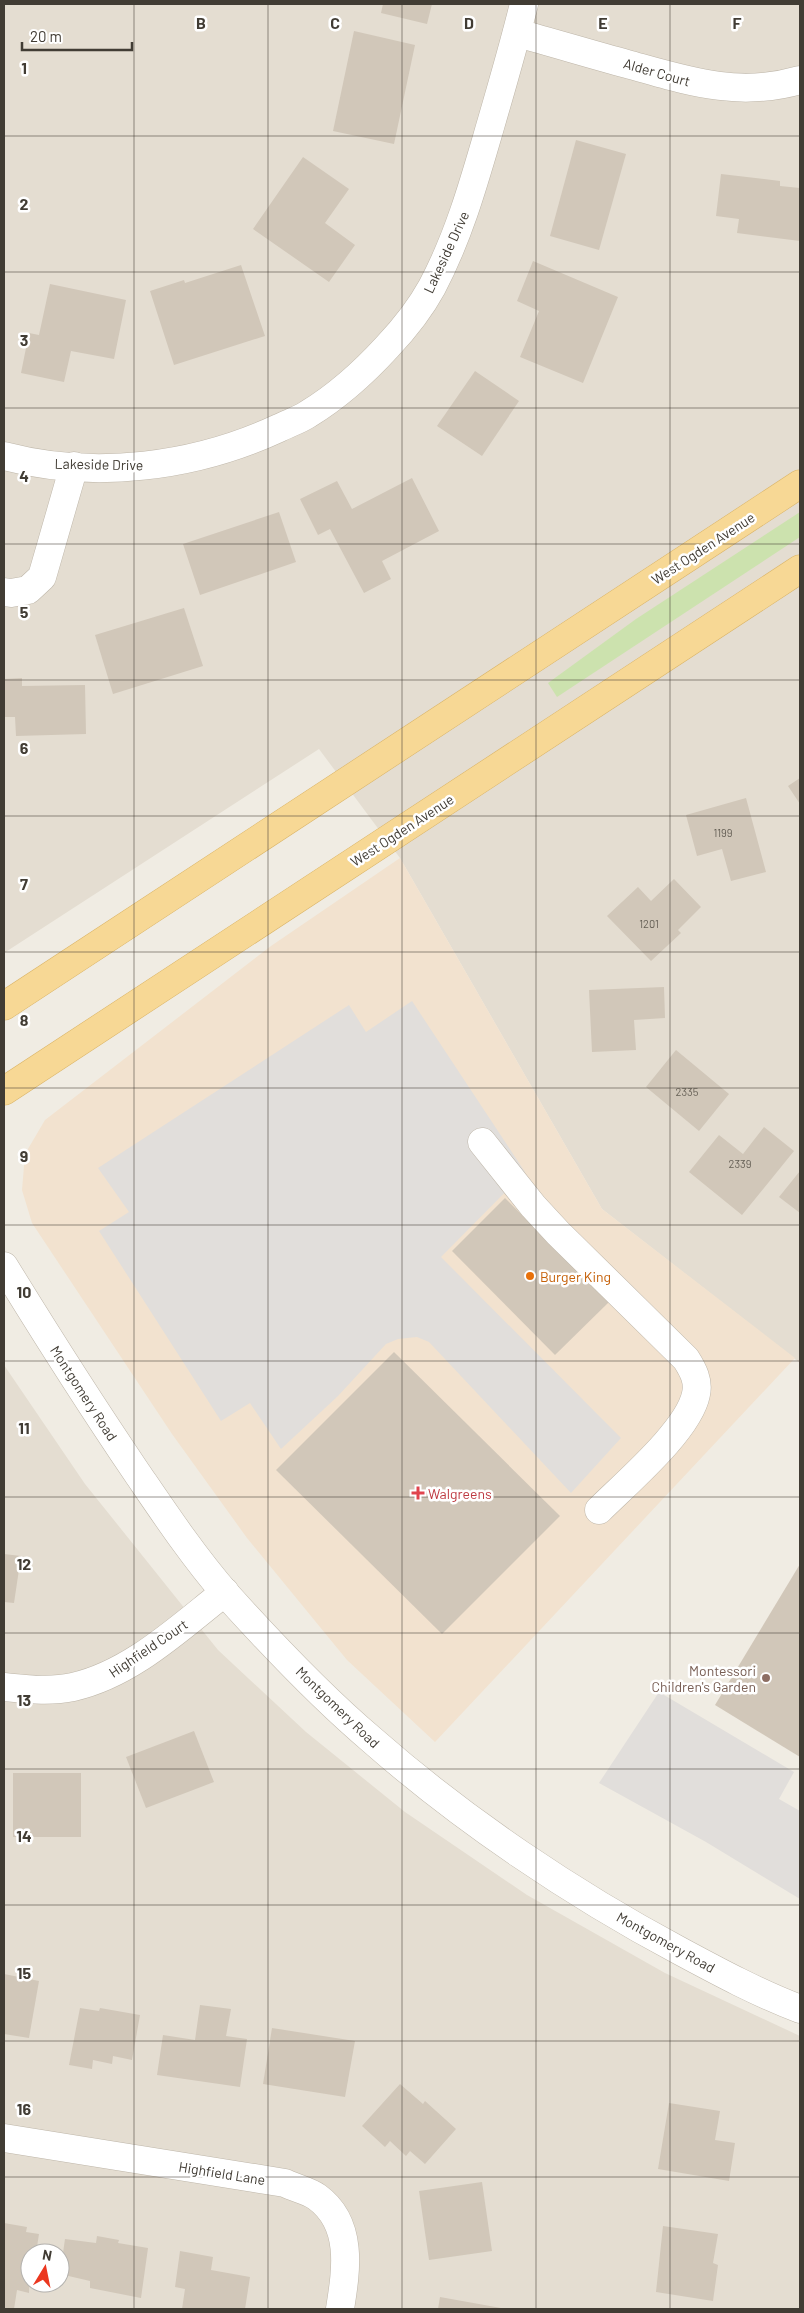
<svg xmlns="http://www.w3.org/2000/svg" width="804" height="2313" font-family="Barlow,sans-serif">
  <style>
    .residential { fill: #e4ddd1; fill-rule: evenodd }
    .commercial { fill: #f2e2cf }
    .green { fill: #cce2ae }
    .parking { fill: #e1dedb }
    .building { fill: #d1c7b9 }
    .lines { fill: none; stroke-linecap: round; stroke-linejoin: round }
    .minor-casing { stroke: #beb6a9; stroke-width: 29 }
    .major-casing { stroke: #dab467; stroke-width: 29 }
    .minor { stroke: #fff; stroke-width: 28 }
    .major { stroke: #f7d895; stroke-width: 28 }
    .grid { fill: none; stroke: #413c34; stroke-width: 1; stroke-opacity: 0.55 }
    .food-dot { fill: #e8710a; stroke: #fff; stroke-width: 2 }
    .health-dot { fill: #e0444e; stroke: #fff; stroke-width: 2 }
    .education-dot { fill: #8d6e63; stroke: #fff; stroke-width: 2 }
    .labels { text-anchor: middle; dominant-baseline: central; stroke-width: 5; stroke-linejoin: round; paint-order: stroke }
    .number-label { font-size: 11px; fill: #655f55 }
    .street-label { font-size: 14px; fill: #413c34; stroke: #fff }
    .food-label { font-size: 14px; fill: #c56008; stroke: #fff; text-anchor: start }
    .health-label { font-size: 14px; fill: #be3a42; stroke: #fff; text-anchor: start }
    .education-label { font-size: 14px; fill: #785e54; stroke: #fff; text-anchor: end }
    .grid-label { font-size: 16px; text-anchor: middle; font-weight: bold; fill: #413c34; stroke: #fff; stroke-width: 5; stroke-linejoin: round; paint-order: stroke }
  </style>
  <rect width="100%" height="100%" fill="#f0ece3"/>
  <g class="residential">
    <path d="M 4,4 L 800,4 L 800,1363 L 602,1209 L 400,858 L 319,749 L 4,953 Z"/>
    <path d="M 4,1365 L 85,1484 L 218,1650 L 306,1732 L 405,1812 L 527,1895 L 665,1973 L 800,2036 L 800,2309 L 4,2309 ZM 30,2253 L 60,2253 L 60,2283 L 30,2283 Z"/>
  </g>
  <path class="commercial" d="M 400,858 L 602,1209 L 795,1358 L 435,1742 L 347,1660 L 247,1538 L 172,1434 L 32,1223 L 22,1190 L 25,1154 L 45,1120 L 271,946 Z"/>
  <path class="green" d="M 800,512 L 800,537 L 557,697 L 548,683 L 636,619 Z"/>
  <g class="parking">
    <path d="M 412,1001 L 525,1172 L 441,1257 L 621,1438 L 571,1493 L 429,1342 L 417,1337 L 398,1339 L 386,1344 L 338,1396 L 281,1449 L 250,1403 L 221,1421 L 99,1231 L 129,1212 L 98,1168 L 349,1005 L 366,1032 Z"/>
    <path d="M 659,1692 L 794,1772 L 779,1799 L 800,1811 L 800,1899 L 706,1842 L 599,1783 Z"/>
  </g>
  <g class="building">
    <path d="M 383,4 L 432,4 L 427,24 L 381,13 Z"/>
    <path d="M 354,31 L 415,45 L 394,144 L 333,131 Z"/>
    <path d="M 576,140 L 626,154 L 599,250 L 550,236 Z"/>
    <path d="M 303,157 L 349,189 L 325,223 L 355,245 L 329,282 L 253,229 Z"/>
    <path d="M 721,174 L 780,181 L 780,186 L 800,188 L 800,241 L 737,233 L 739,219 L 716,216 Z"/>
    <path d="M 533,261 L 618,297 L 583,383 L 520,357 L 539,311 L 517,301 Z"/>
    <path d="M 241,265 L 265,336 L 174,365 L 150,291 L 184,280 L 185,283 Z"/>
    <path d="M 50,284 L 126,300 L 114,359 L 71,351 L 64,382 L 21,373 L 29,333 L 39,335 Z"/>
    <path d="M 475,371 L 519,401 L 482,456 L 437,426 Z"/>
    <path d="M 412,478 L 439,531 L 382,561 L 391,579 L 364,593 L 330,529 L 318,535 L 300,499 L 337,481 L 352,509 Z"/>
    <path d="M 279,512 L 296,562 L 200,595 L 183,544 Z"/>
    <path d="M 184,608 L 203,666 L 113,694 L 95,635 Z"/>
    <path d="M 22,678 L 22,686 L 85,685 L 86,734 L 16,736 L 15,717 L 4,717 L 4,679 Z"/>
    <path d="M 800,778 L 800,804 L 788,786 Z"/>
    <path d="M 746,798 L 766,872 L 731,881 L 722,849 L 697,856 L 686,815 Z"/>
    <path d="M 674,879 L 701,907 L 678,930 L 681,933 L 651,961 L 607,916 L 638,887 L 651,901 Z"/>
    <path d="M 664,987 L 665,1018 L 634,1020 L 636,1050 L 592,1052 L 589,990 Z"/>
    <path d="M 676,1050 L 729,1094 L 699,1131 L 646,1087 Z"/>
    <path d="M 764,1127 L 794,1151 L 742,1215 L 689,1172 L 719,1135 L 743,1154 Z"/>
    <path d="M 800,1171 L 800,1213 L 779,1197 Z"/>
    <path d="M 505,1198 L 609,1302 L 555,1355 L 452,1251 Z"/>
    <path d="M 394,1352 L 560,1516 L 442,1634 L 276,1470 Z"/>
    <path d="M 4,1554 L 21,1556 L 14,1603 L 4,1602 Z"/>
    <path d="M 800,1564 L 800,1757 L 715,1705 Z"/>
    <path d="M 194,1731 L 214,1782 L 146,1808 L 126,1757 Z"/>
    <rect x="13" y="1773" width="68" height="64"/>
    <path d="M 4,1974 L 39,1981 L 29,2038 L 4,2034 Z"/>
    <path d="M 200,2005 L 231,2009 L 226,2036 L 247,2039 L 240,2087 L 157,2075 L 163,2035 L 195,2040 Z"/>
    <path d="M 80,2008 L 99,2011 L 100,2008 L 140,2015 L 132,2060 L 113,2056 L 112,2064 L 93,2060 L 92,2069 L 69,2065 Z"/>
    <path d="M 272,2028 L 355,2041 L 345,2097 L 263,2084 Z"/>
    <path d="M 400,2084 L 423,2104 L 425,2101 L 456,2129 L 425,2164 L 410,2151 L 406,2156 L 390,2141 L 385,2147 L 362,2126 Z"/>
    <path d="M 669,2103 L 720,2111 L 715,2140 L 735,2143 L 729,2181 L 658,2169 Z"/>
    <path d="M 482,2182 L 492,2251 L 429,2260 L 419,2191 Z"/>
    <path d="M 4,2223 L 27,2227 L 26,2232 L 39,2234 L 36,2253 L 30,2253 L 29,2293 L 17,2290 L 14,2309 L 4,2309 Z"/>
    <path d="M 663,2226 L 718,2234 L 713,2263 L 718,2265 L 713,2301 L 656,2292 Z"/>
    <path d="M 97,2236 L 119,2240 L 118,2243 L 148,2248 L 141,2298 L 90,2288 L 90,2281 L 60,2274 L 65,2239 L 96,2243 Z"/>
    <path d="M 180,2251 L 213,2257 L 211,2270 L 250,2277 L 245,2309 L 182,2309 L 185,2289 L 175,2287 Z"/>
    <path d="M 440,2297 L 501,2308 L 501,2309 L 438,2309 Z"/>
  </g>
  <g class="lines">
    <g class="minor-casing">
      <g id="minor">
        <path d="M 517,33 C 554,43 590,54 627,64 C 688,81 738,98 800,80"/>
        <path d="M 4,456 C 95,480 195,467 279,428 C 289,423 299,420 308,414 C 336,397 365,371 387,347 C 404,329 420,309 432,287 C 459,236 474,182 490,127 C 502,86 514,45 524,4"/>
        <path d="M 4,592 L 11,593 L 28,590 L 42,577 L 74,466"/>
        <path d="M 482,1142 L 533,1206 L 558,1233 L 686,1359 C 693,1370 699,1381 696,1394 C 689,1430 626,1483 599,1510"/>
        <path d="M 4,1266 C 47,1336 91,1405 137,1473 C 165,1514 193,1556 226,1594 C 272,1645 320,1696 372,1740 C 463,1820 573,1894 680,1951 C 719,1972 758,1993 800,2009"/>
        <path d="M 4,1687 C 26,1689 50,1692 73,1687 C 131,1674 179,1628 225,1592"/>
        <path d="M 4,2138 L 285,2183 C 295,2188 309,2191 317,2197 C 354,2224 346,2271 340,2309"/>
      </g>
    </g>
    <g class="major-casing">
      <g id="major">
        <path d="M 4,1006 L 800,484"/>
        <path d="M 4,1091 L 800,569"/>
      </g>
    </g>
    <use href="#minor" class="minor"/>
    <use href="#major" class="major"/>
  </g>
  <path class="grid" d="M 134,4 L 134,2309M 268,4 L 268,2309M 402,4 L 402,2309M 536,4 L 536,2309M 670,4 L 670,2309M 4,136 L 800,136M 4,272 L 800,272M 4,408 L 800,408M 4,544 L 800,544M 4,680 L 800,680M 4,816 L 800,816M 4,952 L 800,952M 4,1088 L 800,1088M 4,1225 L 800,1225M 4,1361 L 800,1361M 4,1497 L 800,1497M 4,1633 L 800,1633M 4,1769 L 800,1769M 4,1905 L 800,1905M 4,2041 L 800,2041M 4,2177 L 800,2177"/>
  <circle class="food-dot" cx="530" cy="1276" r="5"/>
  <path class="health-dot" d="M415.5 1485.5h5v5h5v5h-5v5h-5v-5h-5v-5h5z"/>
  <circle class="education-dot" cx="766" cy="1678" r="5"/>
  <g class="labels">
    <g class="number-label">
      <text x="723" y="832">1199</text>
      <text x="649" y="923">1201</text>
      <text x="687" y="1091">2335</text>
      <text x="740" y="1163">2339</text>
    </g>
    <g class="street-label">
      <text transform="translate(657 72) rotate(16)">Alder Court</text>
      <text transform="translate(446 252) rotate(-65)">Lakeside Drive</text>
      <text transform="translate(99 464) rotate(1)">Lakeside Drive</text>
      <text transform="translate(703 548) rotate(-33)">West Ogden Avenue</text>
      <text transform="translate(402 830) rotate(-33)">West Ogden Avenue</text>
      <text transform="translate(84 1393) rotate(57)">Montgomery Road</text>
      <text transform="translate(148 1648) rotate(-34)">Highfield Court</text>
      <text transform="translate(338 1707) rotate(44)">Montgomery Road</text>
      <text transform="translate(666 1942) rotate(29)">Montgomery Road</text>
      <text transform="translate(222 2173) rotate(9)">Highfield Lane</text>
    </g>
    <g class="food-label">
      <text x="540" y="1276">Burger King</text>
    </g>
    <g class="health-label">
      <text x="428" y="1493">Walgreens</text>
    </g>
    <g class="education-label">
      <text x="756" y="1670">Montessori<tspan x="756" dy="16">Children's Garden</tspan></text>
    </g>
  </g>
  <g class="grid-label">
    <text x="201" y="29">B</text>
    <text x="335" y="29">C</text>
    <text x="469" y="29">D</text>
    <text x="603" y="29">E</text>
    <text x="737" y="29">F</text>
    <text x="24" y="74">1</text>
    <text x="24" y="210">2</text>
    <text x="24" y="346">3</text>
    <text x="24" y="482">4</text>
    <text x="24" y="618">5</text>
    <text x="24" y="754">6</text>
    <text x="24" y="890">7</text>
    <text x="24" y="1026">8</text>
    <text x="24" y="1162">9</text>
    <text x="24" y="1298">10</text>
    <text x="24" y="1434">11</text>
    <text x="24" y="1570">12</text>
    <text x="24" y="1706">13</text>
    <text x="24" y="1842">14</text>
    <text x="24" y="1979">15</text>
    <text x="24" y="2115">16</text>
  </g>
  <rect width="804" height="2313" fill="none" stroke="#413c34" stroke-width="10"/>
  <g transform="translate(45 2268) rotate(10)"><circle r="24" fill="#ffffff" stroke="#b3b1ae"/>
  <path d="M0-4L9 19L0 12L-9 19Z" fill="#eb371f"/>
  <text y="-8" font-size="14" font-weight="bold" text-anchor="middle" fill="#413c34">N</text>
  </g>
  <path d="M22 42v8h110v-8" fill="none" stroke="#413c34" stroke-width="2.5"/>
  <text x="30" y="42" font-size="15" fill="#413c34" stroke="#ffffff" stroke-width="4" paint-order="stroke">20 m</text>
</svg>
